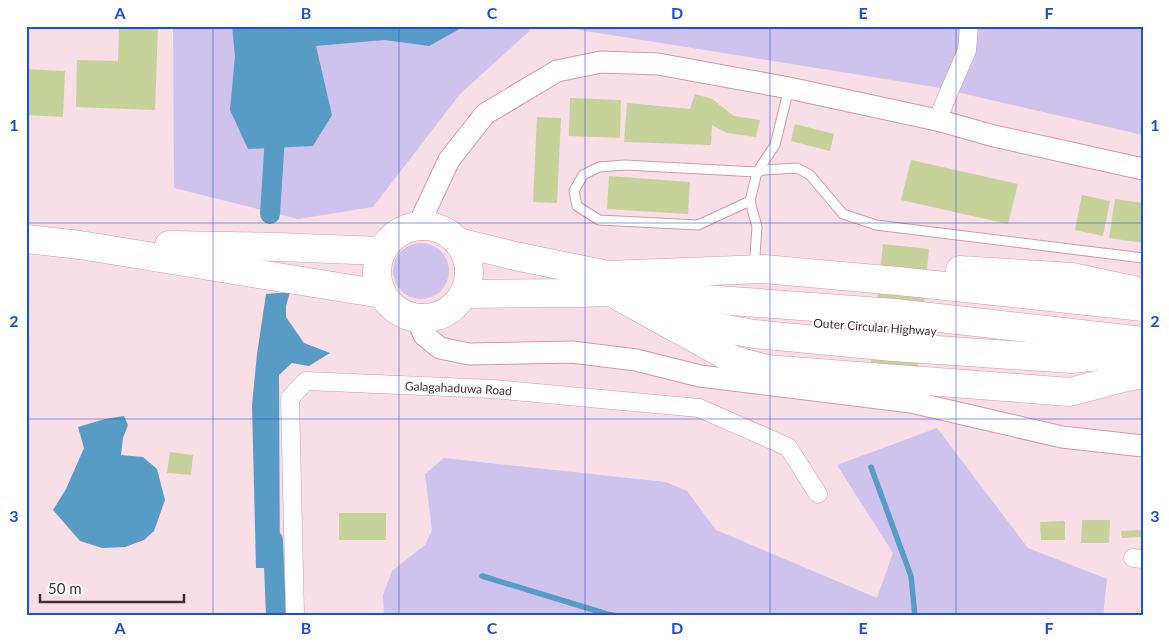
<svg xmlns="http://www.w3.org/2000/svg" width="1169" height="642" font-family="Lato,sans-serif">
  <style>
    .green { fill: #cec3ec }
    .water { fill: #589bc5 }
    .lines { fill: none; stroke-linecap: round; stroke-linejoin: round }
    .stream { stroke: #589bc5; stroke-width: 5.5 }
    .canal { stroke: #589bc5; stroke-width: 20 }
    .building { fill: #c6d29a }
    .service-casing { stroke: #d397ab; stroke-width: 11 }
    .minor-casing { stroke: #d397ab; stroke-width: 19 }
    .tertiary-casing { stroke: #d397ab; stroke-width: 23 }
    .primary-casing { stroke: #d397ab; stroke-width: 29 }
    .motorway-casing { stroke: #d397ab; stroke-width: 29 }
    .service { stroke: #fff; stroke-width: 9 }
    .minor { stroke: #fff; stroke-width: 18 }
    .tertiary { stroke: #fff; stroke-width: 21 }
    .primary { stroke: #fff; stroke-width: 28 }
    .motorway { stroke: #fff; stroke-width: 28 }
    .grid { fill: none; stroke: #1d4ed8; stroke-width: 1; stroke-opacity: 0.55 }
    .labels { text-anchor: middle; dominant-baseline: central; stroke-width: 4; stroke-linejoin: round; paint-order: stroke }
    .street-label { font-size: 12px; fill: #462d35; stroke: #fff }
    .neatline { fill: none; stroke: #1d4ed8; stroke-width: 2 }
    .grid-label { font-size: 16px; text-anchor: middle; font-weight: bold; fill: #1d4ed8 }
  </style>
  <rect width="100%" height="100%" fill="#f8dee6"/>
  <g class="green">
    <path d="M 173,26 L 535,26 L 460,94 L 373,207 L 298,219 L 174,188 Z"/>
    <path d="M 555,26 L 1143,26 L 1143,135 L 935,87 Z"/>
    <circle cx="421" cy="271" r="28"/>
    <path d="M 937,428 L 1028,548 L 1107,579 L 1103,616 L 384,616 L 383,595 L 392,571 L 425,545 L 432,530 L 425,474 L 444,458 L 666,482 L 687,491 L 716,530 L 877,598 L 893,553 L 837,465 Z"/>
  </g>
  <g class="water">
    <path d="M 232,26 L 465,26 L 429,46 L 384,40 L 316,46 L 332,115 L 313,146 L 248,149 L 230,110 L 235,56 Z"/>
    <path d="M 290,292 L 286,306 L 286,317 L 304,343 L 330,353 L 309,366 L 292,363 L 279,375 L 280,568 L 256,568 L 252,405 L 257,354 L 266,294 Z"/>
    <path d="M 124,416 L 128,425 L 123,438 L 121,455 L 143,457 L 157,469 L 165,500 L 154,531 L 144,540 L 125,547 L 102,548 L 80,541 L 53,510 L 66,489 L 84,448 L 78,427 L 105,419 Z"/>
  </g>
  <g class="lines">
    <g class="stream">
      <path d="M 871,467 L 911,576 L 915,616"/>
      <path d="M 482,576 L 607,614 L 617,616"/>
    </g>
    <g class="canal">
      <path d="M 270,214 L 276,121"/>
      <path d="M 273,540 L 276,616"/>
    </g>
  </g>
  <g class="building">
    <path d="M 119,26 L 154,26 L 158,27 L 155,110 L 76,107 L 77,60 L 118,61 Z"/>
    <path d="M 26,69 L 65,71 L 63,117 L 26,115 Z"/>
    <path d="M 695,94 L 712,99 L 734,116 L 760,120 L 756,137 L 727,133 L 712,125 L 711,145 L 624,142 L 627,103 L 690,109 Z"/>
    <path d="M 570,98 L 621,100 L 620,138 L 569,136 Z"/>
    <path d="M 537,117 L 561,118 L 557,203 L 533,202 Z"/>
    <path d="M 795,124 L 834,134 L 830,151 L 791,141 Z"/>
    <path d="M 911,160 L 1018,184 L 1008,224 L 901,200 Z"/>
    <path d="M 609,176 L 690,182 L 688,214 L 607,209 Z"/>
    <path d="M 1082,195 L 1110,201 L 1103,236 L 1075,230 Z"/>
    <path d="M 1115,199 L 1143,203 L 1143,243 L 1109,238 Z"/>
    <path d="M 883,244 L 929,249 L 916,387 L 869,382 Z"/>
    <path d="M 170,452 L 193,455 L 191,475 L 167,473 Z"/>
    <rect x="339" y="513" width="47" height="27"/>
    <path d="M 1082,520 L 1110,520 L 1109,543 L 1081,543 Z"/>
    <path d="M 1065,521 L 1065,540 L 1041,540 L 1040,522 Z"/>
    <path d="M 1141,530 L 1141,537 L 1122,538 L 1121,531 Z"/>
  </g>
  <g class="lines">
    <g class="service-casing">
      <g id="service">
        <path d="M 750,201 L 698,225 L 599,220 L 577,206 L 574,191 L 583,175 L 599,167 L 625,165 L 757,172 L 764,170 L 797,168 L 810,175 L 843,214 L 876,225 L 1143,258"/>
        <path d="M 755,255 L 757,227 L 750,201 L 757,172 L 775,145 L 789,88"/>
      </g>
    </g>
    <g class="minor-casing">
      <g id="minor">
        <path d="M 937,120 L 967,50 L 969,26"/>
        <path d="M 1133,558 L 1143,559"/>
        <path id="s1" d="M 295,616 L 290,398 L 306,381 L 493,389 L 699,408 L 788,447 L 818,494"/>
      </g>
    </g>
    <g class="tertiary-casing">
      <g id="tertiary">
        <path d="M 418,226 L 449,160 L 485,114 L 557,71 L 601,62 L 658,64 L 789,88 L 937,120 L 994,136 L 1143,169"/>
        <path d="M 417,318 L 424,335 L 440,348 L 469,354 L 572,352 L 636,360 L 700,376 L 911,402 L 1062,437 L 1143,446"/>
      </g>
    </g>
    <g class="primary-casing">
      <g id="primary">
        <circle cx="423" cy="272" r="46"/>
        <path d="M 26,239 L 80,245 L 382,294"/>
        <path d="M 169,245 L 278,247 L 382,251"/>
      </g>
    </g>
    <g class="motorway-casing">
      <g id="motorway">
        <path d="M 458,242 L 515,256 L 608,275 L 764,269 L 898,281 L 1143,307"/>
        <path d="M 960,270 L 1072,277 L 1133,290"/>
        <path d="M 464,294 L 581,293 L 610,292 L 895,313 L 1143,341"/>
        <path d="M 618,296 L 734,360 L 766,369 L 1070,392 L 1123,378 L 1143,374"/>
        <path d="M 678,317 L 694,323 L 754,334 L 893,347 L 1071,359 L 1139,352"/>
      </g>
    </g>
    <use href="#service" class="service"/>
    <use href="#minor" class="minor"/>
    <use href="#tertiary" class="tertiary"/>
    <use href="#primary" class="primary"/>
    <use href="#motorway" class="motorway"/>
  </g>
  <path class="grid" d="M 213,26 L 213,616M 399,26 L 399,616M 585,26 L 585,616M 770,26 L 770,616M 956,26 L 956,616M 26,223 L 1143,223M 26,419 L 1143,419"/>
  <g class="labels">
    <g class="street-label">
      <text transform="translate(875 327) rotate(4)">Outer Circular Highway</text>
      <text stroke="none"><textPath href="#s1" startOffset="394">Galagahaduwa Road</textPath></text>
    </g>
  </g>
  <rect width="1169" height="642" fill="none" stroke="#ffffff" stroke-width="55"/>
  <path d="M40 594v8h144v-8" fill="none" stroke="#462d35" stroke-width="2.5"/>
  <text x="48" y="594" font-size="15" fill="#462d35" stroke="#ffffff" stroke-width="4" paint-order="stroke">50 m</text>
  <rect x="28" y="28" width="1114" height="586" class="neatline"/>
  <g class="grid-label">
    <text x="120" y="19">A</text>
    <text x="306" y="19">B</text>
    <text x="492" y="19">C</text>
    <text x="677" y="19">D</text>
    <text x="863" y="19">E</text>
    <text x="1049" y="19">F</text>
    <text x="14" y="131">1</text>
    <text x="1155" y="131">1</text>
    <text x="14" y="327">2</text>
    <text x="1155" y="327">2</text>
    <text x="14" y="522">3</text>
    <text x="1155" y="522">3</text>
    <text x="120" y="634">A</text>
    <text x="306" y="634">B</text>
    <text x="492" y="634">C</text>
    <text x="677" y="634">D</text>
    <text x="863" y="634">E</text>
    <text x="1049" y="634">F</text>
  </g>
</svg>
